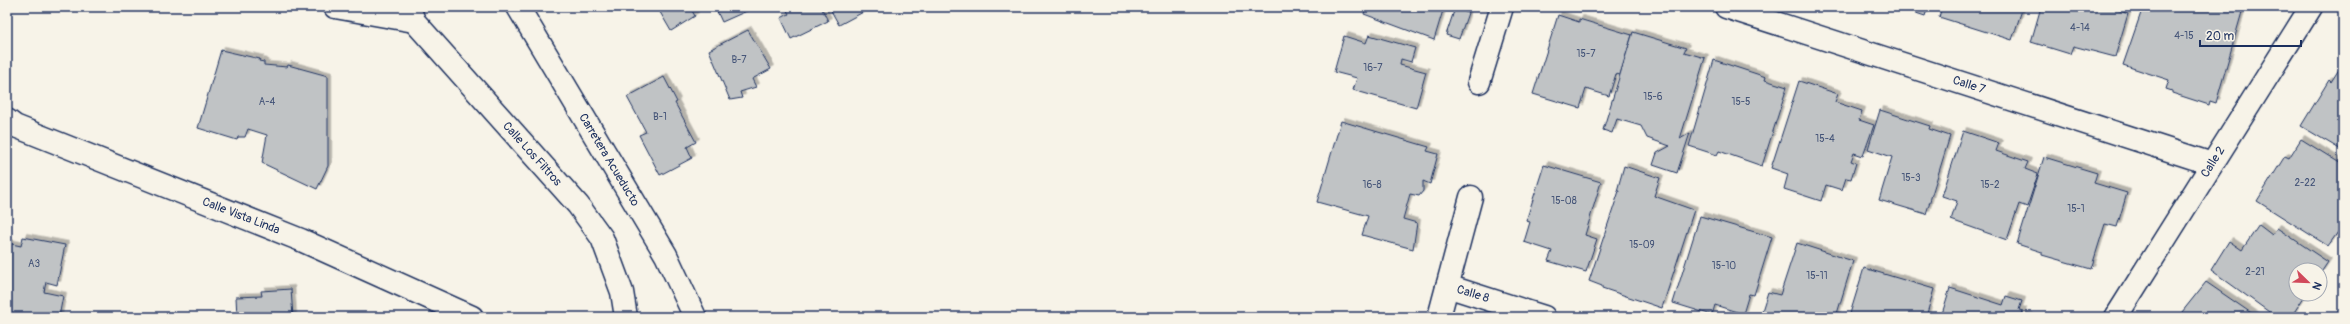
<svg xmlns="http://www.w3.org/2000/svg" width="2350" height="324" font-family="Pangolin,sans-serif">
  <style>
    .building { fill: #c0c3c5; stroke: #1b2f5e; filter: url(#shadow) }
    .lines { fill: none; stroke-linecap: round; stroke-linejoin: round }
    .minor-casing { stroke: #1b2f5e; stroke-width: 25 }
    .minor { stroke: #f7f3e8; stroke-width: 22 }
    .labels { text-anchor: middle; dominant-baseline: central; stroke-width: 4; stroke-linejoin: round; paint-order: stroke }
    .number-label { font-size: 10px; fill: #445478 }
    .street-label { font-size: 12px; fill: #1b2f5e; stroke: #f7f3e8 }
  </style>
  <defs>
    <filter id="shadow"><feDropShadow dx="3.5" dy="-3.5" stdDeviation="0" flood-color="#0004"/></filter>
  </defs>
  <rect width="100%" height="100%" fill="#f7f3e8"/>
  <filter id="ink" filterUnits="userSpaceOnUse"><feTurbulence type="fractalNoise" baseFrequency=".025" numOctaves="2"/><feDisplacementMap in="SourceGraphic" scale="8" xChannelSelector="R" yChannelSelector="G"/><feConvolveMatrix kernelMatrix="1 2 1 2 8 2 1 2 1" color-interpolation-filters="sRGB"/></filter>
  <g filter="url(#ink)">
    <g class="building">
      <path d="M 657,7 L 690,7 L 695,16 L 671,31 Z"/>
      <path d="M 715,7 L 747,7 L 749,10 L 722,22 Z"/>
      <path d="M 785,7 L 821,7 L 828,21 L 791,39 L 781,18 L 789,14 Z"/>
      <path d="M 829,7 L 866,7 L 867,10 L 839,25 Z"/>
      <path d="M 1366,7 L 1444,7 L 1434,40 L 1364,14 Z"/>
      <path d="M 1898,7 L 1928,7 L 1925,16 Z"/>
      <path d="M 1942,7 L 2023,7 L 2012,40 L 1939,17 Z"/>
      <path d="M 2041,7 L 2119,7 L 2118,10 L 2128,14 L 2115,57 L 2073,46 L 2070,54 L 2031,42 Z"/>
      <path d="M 2143,7 L 2226,7 L 2242,12 L 2216,103 L 2210,101 L 2209,105 L 2172,93 L 2172,91 L 2166,89 L 2169,80 L 2123,65 Z"/>
      <path d="M 1455,8 L 1468,13 L 1459,39 L 1446,35 Z"/>
      <path d="M 1558,15 L 1579,22 L 1579,19 L 1632,35 L 1620,75 L 1616,74 L 1609,96 L 1586,89 L 1580,108 L 1533,94 Z"/>
      <path d="M 748,30 L 771,69 L 752,79 L 756,87 L 740,92 L 742,98 L 730,100 L 709,50 Z"/>
      <path d="M 1633,32 L 1686,48 L 1684,52 L 1705,58 L 1680,139 L 1690,133 L 1677,173 L 1653,165 L 1657,153 L 1670,146 L 1647,138 L 1641,126 L 1617,119 L 1612,133 L 1603,130 Z"/>
      <path d="M 1369,35 L 1415,48 L 1411,62 L 1401,59 L 1400,65 L 1426,72 L 1416,108 L 1353,90 L 1357,78 L 1334,72 L 1344,36 L 1366,43 Z"/>
      <path d="M 221,50 L 260,59 L 259,61 L 264,62 L 264,65 L 287,67 L 288,65 L 328,76 L 328,166 L 317,189 L 262,163 L 267,135 L 248,129 L 245,137 L 238,137 L 237,140 L 198,128 Z"/>
      <path d="M 1714,60 L 1766,77 L 1765,80 L 1787,87 L 1762,166 L 1719,151 L 1717,155 L 1689,146 Z"/>
      <path d="M 2343,63 L 2343,151 L 2301,126 L 2329,80 L 2331,82 Z"/>
      <path d="M 664,77 L 677,102 L 675,103 L 696,142 L 687,147 L 692,158 L 660,175 L 639,135 L 646,132 L 627,97 Z"/>
      <path d="M 1799,81 L 1838,94 L 1835,102 L 1862,111 L 1859,120 L 1874,125 L 1863,156 L 1854,153 L 1851,161 L 1856,163 L 1851,179 L 1846,178 L 1842,190 L 1826,185 L 1821,201 L 1784,189 L 1788,174 L 1771,168 Z"/>
      <path d="M 1880,110 L 1930,126 L 1929,129 L 1950,136 L 1926,214 L 1879,200 L 1892,157 L 1868,149 Z"/>
      <path d="M 1341,121 L 1429,147 L 1427,151 L 1438,154 L 1430,184 L 1423,181 L 1423,191 L 1419,196 L 1410,194 L 1403,219 L 1417,223 L 1413,249 L 1362,235 L 1368,216 L 1317,202 Z"/>
      <path d="M 1963,131 L 1999,143 L 1996,151 L 2028,162 L 2025,169 L 2038,174 L 2027,207 L 2019,204 L 2007,240 L 1951,220 L 1957,201 L 1942,196 Z"/>
      <path d="M 2301,139 L 2343,165 L 2343,225 L 2328,246 L 2257,201 L 2285,156 L 2289,158 Z"/>
      <path d="M 2044,157 L 2097,173 L 2094,183 L 2127,193 L 2117,227 L 2105,224 L 2091,269 L 2042,255 L 2042,252 L 2017,244 Z"/>
      <path d="M 1544,165 L 1601,182 L 1585,235 L 1597,239 L 1586,272 L 1548,261 L 1552,251 L 1524,242 L 1530,222 L 1526,221 Z"/>
      <path d="M 1624,166 L 1660,178 L 1654,196 L 1694,210 L 1662,308 L 1602,288 L 1602,286 L 1589,281 L 1619,191 L 1617,191 Z"/>
      <path d="M 1700,216 L 1772,237 L 1754,295 L 1749,294 L 1743,314 L 1715,305 L 1712,315 L 1673,303 Z"/>
      <path d="M 2259,225 L 2272,235 L 2277,228 L 2328,262 L 2320,274 L 2320,270 L 2296,270 L 2296,294 L 2306,294 L 2291,317 L 2276,317 L 2211,270 L 2229,241 L 2242,250 Z"/>
      <path d="M 23,237 L 65,245 L 57,285 L 46,282 L 44,292 L 63,296 L 59,317 L 7,317 L 7,243 L 21,246 Z"/>
      <path d="M 1797,243 L 1853,261 L 1836,317 L 1760,317 L 1768,292 L 1780,295 Z"/>
      <path d="M 1864,268 L 1934,289 L 1926,317 L 1849,317 Z"/>
      <path d="M 2206,282 L 2257,317 L 2178,317 Z"/>
      <path d="M 1950,288 L 2003,305 L 2006,296 L 2022,301 L 2019,310 L 2023,311 L 2022,315 L 2030,317 L 1941,317 Z"/>
      <path d="M 291,289 L 293,317 L 237,317 L 236,297 L 262,296 L 261,291 Z"/>
      <path d="M 2343,305 L 2343,317 L 2335,317 Z"/>
    </g>
    <g class="lines">
      <g class="minor-casing">
        <g id="minor">
          <path d="M 335,7 L 414,21"/>
          <path d="M 409,7 L 414,21 L 578,205 L 602,238 L 622,292 L 626,317"/>
          <path d="M 518,7 L 666,255 L 695,317"/>
          <path d="M 1726,7 L 2212,164"/>
          <path d="M 1479,82 L 1502,7"/>
          <path d="M 7,120 L 15,126 L 301,240 L 472,317"/>
          <path d="M 1447,286 L 1544,317"/>
          <path d="M 1439,317 L 1471,197"/>
          <path d="M 2116,317 L 2311,7"/>
        </g>
      </g>
      <use href="#minor" class="minor"/>
    </g>
  </g>
  <g class="labels">
    <g class="number-label">
      <text x="2080" y="28">4-14</text>
      <text x="2184" y="36">4-15</text>
      <text x="1586" y="54">15-7</text>
      <text x="739" y="60">B-7</text>
      <text x="1373" y="68">16-7</text>
      <text x="1653" y="97">15-6</text>
      <text x="267" y="102">A-4</text>
      <text x="1741" y="102">15-5</text>
      <text x="660" y="117">B-1</text>
      <text x="1825" y="139">15-4</text>
      <text x="1911" y="178">15-3</text>
      <text x="2305" y="183">2-22</text>
      <text x="1372" y="185">16-8</text>
      <text x="1990" y="185">15-2</text>
      <text x="1564" y="201">15-08</text>
      <text x="2076" y="209">15-1</text>
      <text x="1642" y="245">15-09</text>
      <text x="34" y="264">A3</text>
      <text x="1724" y="266">15-10</text>
      <text x="2255" y="272">2-21</text>
      <text x="1817" y="276">15-11</text>
    </g>
    <g class="street-label">
      <text transform="translate(1969 85) rotate(18)">Calle 7</text>
      <text transform="translate(532 154) rotate(48)">Calle Los Filtros</text>
      <text transform="translate(609 160) rotate(59)">Carretera Acueducto</text>
      <text transform="translate(2213 162) rotate(-58)">Calle 2</text>
      <text transform="translate(241 216) rotate(21)">Calle Vista Linda</text>
      <text transform="translate(1473 294) rotate(17)">Calle 8</text>
    </g>
  </g>
  <rect width="2350" height="324" fill="none" stroke="#f7f3e8" stroke-width="24"/>
  <rect x="12" y="12" width="2326" height="300" fill="none" stroke="#1b2f5e" stroke-width="1.5" filter="url(#ink)"/>
  <g transform="translate(2308 282) rotate(113)"><circle r="19" fill="#f7f3e8" stroke="#9fa5b1"/>
  <path d="M0-3L7 15L0 10L-7 15Z" fill="#d1495b"/>
  <text y="-6" font-size="11" font-weight="bold" text-anchor="middle" fill="#1b2f5e">N</text>
  </g>
  <path d="M2200 40v6h101v-6" fill="none" stroke="#1b2f5e" stroke-width="2"/>
  <text x="2206" y="40" font-size="12" fill="#1b2f5e" stroke="#f7f3e8" stroke-width="3" paint-order="stroke">20 m</text>
</svg>
